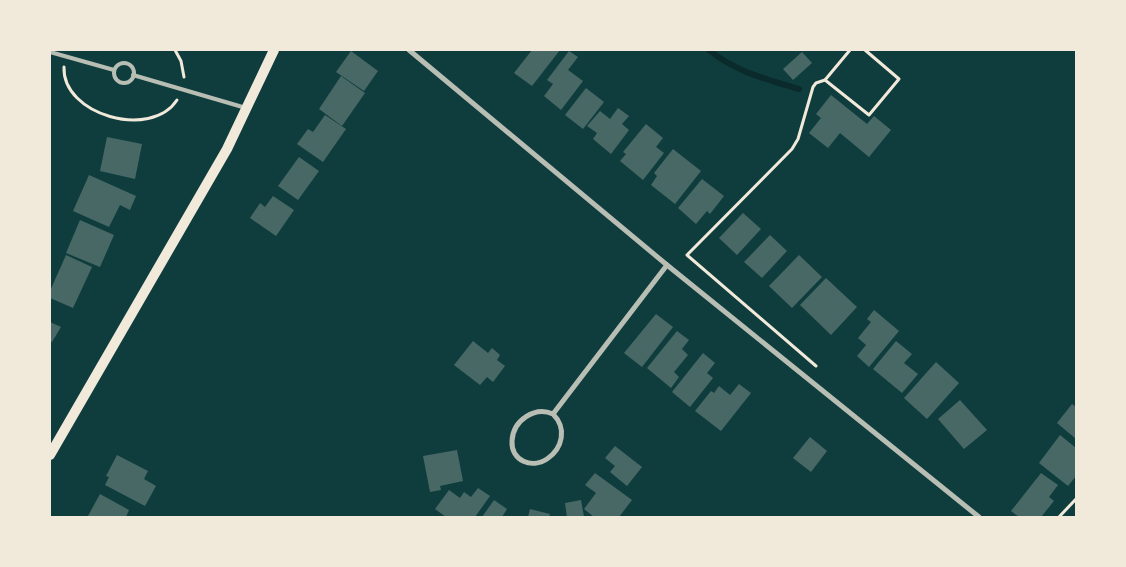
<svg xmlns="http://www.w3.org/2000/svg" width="1126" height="567" font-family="Jost,sans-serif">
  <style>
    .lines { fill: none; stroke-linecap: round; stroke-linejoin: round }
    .stream { stroke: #0a2a2b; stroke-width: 6 }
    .building { fill: #486865 }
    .path { stroke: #f1e9da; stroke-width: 3 }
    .service { stroke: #b8beb3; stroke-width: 4 }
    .minor { stroke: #b8beb3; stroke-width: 5 }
    .secondary { stroke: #f1e9da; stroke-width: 10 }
  </style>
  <rect width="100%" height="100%" fill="#0f3d3e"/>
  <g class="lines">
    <path class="stream" d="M 709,50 C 736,72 766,79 799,89"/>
  </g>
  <g class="building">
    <path d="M 532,50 L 560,50 L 532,86 L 514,73 Z"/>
    <path d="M 351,51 L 378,71 L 364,91 L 336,72 Z"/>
    <path d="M 569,51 L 578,57 L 568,70 L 583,81 L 561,110 L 544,96 L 553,84 L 547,80 Z"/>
    <path d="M 802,52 L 812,63 L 793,80 L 783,69 Z"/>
    <path d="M 341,76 L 365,93 L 342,126 L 319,109 Z"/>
    <path d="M 586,88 L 604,102 L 583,129 L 565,115 Z"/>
    <path d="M 831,95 L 867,124 L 874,116 L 891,130 L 869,157 L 840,133 L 828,148 L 809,133 L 821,118 L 816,114 Z"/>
    <path d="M 618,108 L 629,116 L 622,124 L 629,130 L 611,154 L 593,139 L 597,133 L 587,126 L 600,111 L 610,119 Z"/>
    <path d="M 325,115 L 346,129 L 323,162 L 297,144 L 308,129 L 313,132 Z"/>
    <path d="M 646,124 L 663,138 L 656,147 L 664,153 L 643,180 L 620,161 L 626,154 L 623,152 Z"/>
    <path d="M 107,137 L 142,144 L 135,179 L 100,171 Z"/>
    <path d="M 673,149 L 701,171 L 675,204 L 651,185 L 657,176 L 654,173 Z"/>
    <path d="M 299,157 L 319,171 L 298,200 L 278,186 Z"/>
    <path d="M 89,175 L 136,196 L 130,210 L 120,205 L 109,227 L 73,211 Z"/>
    <path d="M 702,179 L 724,196 L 710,214 L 707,211 L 696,224 L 678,208 Z"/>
    <path d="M 273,196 L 294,210 L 276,236 L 250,218 L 260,203 L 265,207 Z"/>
    <path d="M 743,213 L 761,229 L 737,255 L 719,238 Z"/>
    <path d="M 80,220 L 114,235 L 100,267 L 66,253 Z"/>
    <path d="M 770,235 L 787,251 L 762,278 L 744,262 Z"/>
    <path d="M 66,255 L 92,267 L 73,308 L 50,298 L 50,291 Z"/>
    <path d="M 799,255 L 822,277 L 792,308 L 769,286 Z"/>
    <path d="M 826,278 L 857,307 L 831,335 L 800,305 Z"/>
    <path d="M 874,310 L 899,331 L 869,367 L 857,356 L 866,345 L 858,338 L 871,322 L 867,319 Z"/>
    <path d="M 656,314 L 673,327 L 642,367 L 624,353 Z"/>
    <path d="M 50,322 L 61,327 L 52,342 L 50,341 Z"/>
    <path d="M 677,331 L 689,340 L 682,349 L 688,355 L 674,372 L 679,377 L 671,388 L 647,368 Z"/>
    <path d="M 473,341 L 488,353 L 492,348 L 500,355 L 497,360 L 505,366 L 493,382 L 487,377 L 480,385 L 454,365 Z"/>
    <path d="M 896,341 L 912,354 L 904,363 L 918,374 L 902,393 L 873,369 Z"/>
    <path d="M 703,353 L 715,363 L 707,373 L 713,378 L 690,407 L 672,392 Z"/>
    <path d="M 936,362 L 959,383 L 927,419 L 904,398 Z"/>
    <path d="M 739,384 L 751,393 L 721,431 L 695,411 L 711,391 L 714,393 L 719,386 L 730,395 Z"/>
    <path d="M 960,400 L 987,430 L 964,449 L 938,419 Z"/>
    <path d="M 1072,404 L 1076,407 L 1076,439 L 1057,423 Z"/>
    <path d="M 1060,435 L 1076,448 L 1076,476 L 1068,486 L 1039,463 Z"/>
    <path d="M 810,437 L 827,451 L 811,472 L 793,458 Z"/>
    <path d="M 615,446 L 642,467 L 627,486 L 610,472 L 615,466 L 605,458 Z"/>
    <path d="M 457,450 L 463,481 L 440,486 L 441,490 L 430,492 L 423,456 Z"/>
    <path d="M 117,455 L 148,471 L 144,479 L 156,486 L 145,506 L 105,485 L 109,477 L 106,476 Z"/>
    <path d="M 595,473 L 632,500 L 619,517 L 594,517 L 584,509 L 596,493 L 585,485 Z"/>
    <path d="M 1041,473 L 1058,485 L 1049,497 L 1054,501 L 1041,517 L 1019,517 L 1011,511 Z"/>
    <path d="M 478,488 L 490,496 L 475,517 L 446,517 L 435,509 L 449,490 L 460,498 L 464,492 L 471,497 Z"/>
    <path d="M 100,494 L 129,510 L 126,517 L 88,516 Z"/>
    <path d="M 494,500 L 507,509 L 502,517 L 482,517 Z"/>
    <path d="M 581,500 L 584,517 L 567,517 L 565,503 Z"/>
    <path d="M 530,509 L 550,514 L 549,517 L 528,517 Z"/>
  </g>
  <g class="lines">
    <g class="path">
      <path d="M 175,50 L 181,61 L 184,77"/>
      <path d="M 850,50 L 825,80 L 869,115 L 899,79 L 865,50"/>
      <path d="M 64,67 C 62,115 151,140 177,100"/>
      <path d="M 816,366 L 687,255 L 792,149 L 798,139 L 813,87 L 816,83 L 825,80"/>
      <path d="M 1059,517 L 1076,499"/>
    </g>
    <g class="service">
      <path d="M 50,52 L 114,70"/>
      <circle cx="124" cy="73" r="10"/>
      <path d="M 133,75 L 246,108"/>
    </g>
    <g class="minor">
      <path d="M 409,50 L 667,265 L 979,517"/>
      <path d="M 553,414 C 535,406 513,420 512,441 C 511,461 532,469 547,459 C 563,448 567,428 553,414 L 667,265"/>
    </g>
    <path class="secondary" d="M 50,455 L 227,149 L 274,50"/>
  </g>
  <rect width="1126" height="567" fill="none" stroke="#f1e9da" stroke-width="102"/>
</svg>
